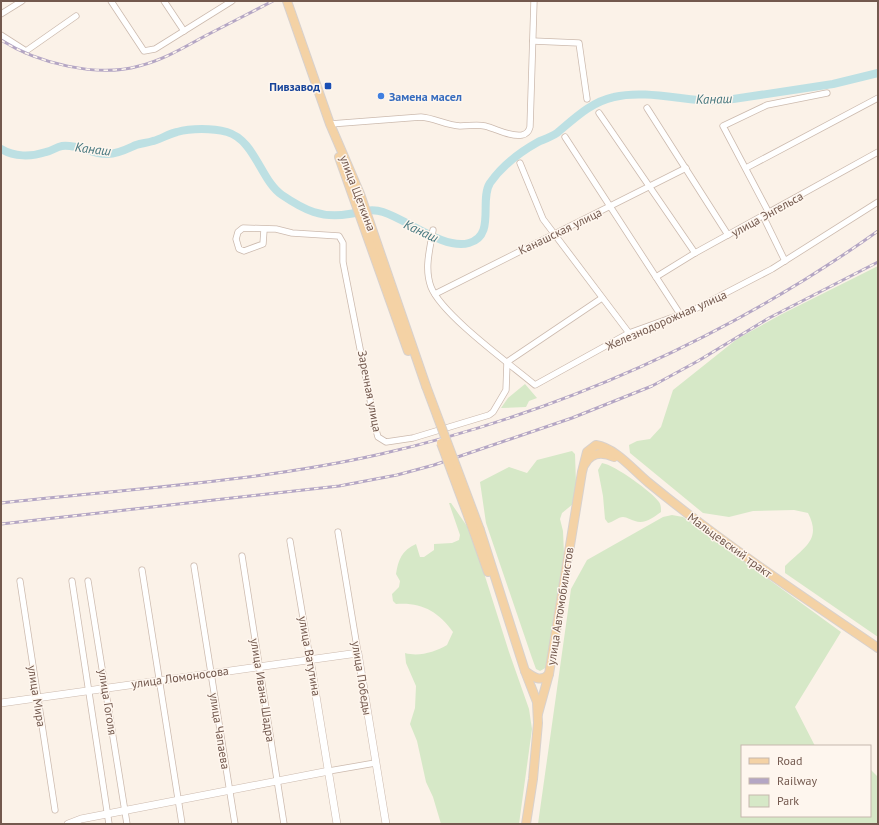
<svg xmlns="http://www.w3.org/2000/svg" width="879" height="825" font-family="'PT Sans',sans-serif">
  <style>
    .green { fill: #d6e8c7 }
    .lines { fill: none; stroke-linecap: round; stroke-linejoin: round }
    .river { stroke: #bde0e3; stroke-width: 8 }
    .minor-casing { stroke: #ccbaae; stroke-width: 7 }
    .tertiary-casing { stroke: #ccbaae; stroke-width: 8 }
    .primary-casing { stroke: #d8d1cd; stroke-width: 10 }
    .minor { stroke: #fff; stroke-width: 5.5 }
    .tertiary { stroke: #fff; stroke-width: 7 }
    .primary { stroke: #f4d2a5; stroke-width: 8 }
    .rail-casing { stroke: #b4a6c4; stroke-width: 3 }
    .rail { stroke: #fef6ee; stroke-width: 1.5; stroke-dasharray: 4.5; stroke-linecap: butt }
    .primary-bridge-casing { stroke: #d8d1cd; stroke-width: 10; stroke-linecap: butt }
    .primary-bridge { stroke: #f4d2a5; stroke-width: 8 }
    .transit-dot { fill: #1a4fb4; stroke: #fef6ee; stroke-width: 1.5 }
    .shop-dot { fill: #3f7fe0; stroke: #fef6ee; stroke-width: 1.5 }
    .labels { text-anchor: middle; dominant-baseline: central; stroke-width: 3; stroke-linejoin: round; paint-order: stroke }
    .transit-label { font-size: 12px; font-weight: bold; fill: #164399; stroke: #fef6ee; text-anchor: end }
    .shop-label { font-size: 12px; font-weight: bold; fill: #366cbe; stroke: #fef6ee; text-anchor: start }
    .street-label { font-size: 12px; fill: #73594e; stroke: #fef6ee }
    .water-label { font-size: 13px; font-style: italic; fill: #46777e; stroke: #fef6ee }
  </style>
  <rect width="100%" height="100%" fill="#fbf2e8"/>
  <g class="green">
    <path d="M 878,266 L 878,637 L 785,573 L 785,566 C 804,547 822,540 808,513 L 794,510 L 753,511 L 729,517 L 703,513 L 630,453 L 629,445 L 637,441 L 650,439 L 661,427 L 673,390 L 737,339 L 782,314 Z"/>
    <path d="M 525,384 L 537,398 L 529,401 L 526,407 L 501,408 L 508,398 Z"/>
    <path d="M 572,451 L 575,454 L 576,483 L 573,504 L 562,513 L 560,519 L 563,531 L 564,554 L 547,667 L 540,671 L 536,669 L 532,658 L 486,523 L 480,482 L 509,467 L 527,473 L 537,460 Z"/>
    <path d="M 602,463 C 615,465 652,492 659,502 C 661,505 661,508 661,512 C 654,517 644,525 635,521 C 631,520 627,517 623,517 C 618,517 613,522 608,523 L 605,519 L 603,496 L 598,470 Z"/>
    <path d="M 449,503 L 451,503 L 471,532 L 509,652 L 529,709 L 532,729 L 519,824 L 441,824 L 433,797 L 426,782 L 417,741 L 410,724 L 415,708 L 416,686 L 406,663 L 405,653 C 419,657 435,652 447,645 L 453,632 C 438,611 421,602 396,604 L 393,601 L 392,594 L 399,587 L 400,581 L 396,574 C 398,560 402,550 416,544 L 420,557 L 424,557 L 434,550 L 434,544 L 452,543 L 459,540 L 460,535 Z"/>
    <path d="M 672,515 L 683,517 L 841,632 L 795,707 L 815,746 L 742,746 L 742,816 L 870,816 L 870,769 L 878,777 L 878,824 L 538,824 L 571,589 L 587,560 L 663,517 Z"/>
  </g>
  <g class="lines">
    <path class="river" d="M 1,149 C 14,157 31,157 46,152 C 52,151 56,147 62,146 C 79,144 92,155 108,154 C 118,154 127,149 136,145 C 142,143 147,143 153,141 C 161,139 168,134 177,132 C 191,128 212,128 227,132 C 255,140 261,181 282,195 C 304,210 322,219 349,214 C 361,212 371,208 383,212 C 408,220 444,250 469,243 C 496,236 479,200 490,183 C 502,166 520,152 538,142 C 545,139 551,137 557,133 C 575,118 591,102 614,97 C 647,89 687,102 720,101 L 833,84 L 878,73"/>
    <g class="minor-casing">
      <g id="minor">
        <path d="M 111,1 L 144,51 L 155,49 L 232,1"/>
        <path d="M 164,1 L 184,31"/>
        <path d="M 1,14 L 22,1"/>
        <path d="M 1,35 L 26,51 L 76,16"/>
        <path d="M 533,41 L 579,43 L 587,99"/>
        <path d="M 647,108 L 728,235"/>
        <path d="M 599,113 L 695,253"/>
        <path d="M 330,124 L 421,117 C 434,118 446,125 460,126 C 469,126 477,124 485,126 C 497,129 510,137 522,135 C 527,134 529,131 530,127 L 534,1"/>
        <path d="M 565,137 L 680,314"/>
        <path d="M 520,163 L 543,219 L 629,333"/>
        <path d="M 746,168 L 878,98"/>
        <path d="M 769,213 L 723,126 L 767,105 L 827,93"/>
        <path d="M 763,216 L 785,261"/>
        <path d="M 264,230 L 263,244 L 244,251 L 239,249 L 236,239 L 238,232 L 243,228 L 276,229 L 292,233 L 339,236 L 343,243 L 343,262 L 376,430 L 378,437 L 386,442 L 413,438 L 489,415 L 493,412 L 506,390 L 507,362 L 602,298"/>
        <path d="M 433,230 C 430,249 424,268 431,287 C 442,315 510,364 535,385 L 629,333 L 693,310 L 772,269 L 878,202"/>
        <path d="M 656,277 L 695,253 L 878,152"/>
        <path d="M 435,294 L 686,168"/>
        <path d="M 338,532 L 358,653"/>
        <path d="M 290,541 L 310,659"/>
        <path d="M 242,556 L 284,824"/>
        <path d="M 194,566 L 235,824"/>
        <path d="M 142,570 L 182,824"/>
        <path d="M 20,581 L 55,810"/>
        <path d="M 72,581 L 109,824"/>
        <path d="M 88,581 L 127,824"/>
        <path d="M 329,771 L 375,763"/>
      </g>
    </g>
    <g class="tertiary-casing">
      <g id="tertiary">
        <path d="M 310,659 L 337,824"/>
        <path d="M 1,703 L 358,653 L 386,824"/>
        <path d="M 68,824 L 81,819 L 329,771"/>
      </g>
    </g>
    <g class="primary-casing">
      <g id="primary">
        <path d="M 287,1 L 330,124 L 360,194 L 426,386"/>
        <path d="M 339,157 L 408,351"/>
        <path d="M 585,464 C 591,452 603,452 614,457"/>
        <path d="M 480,530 L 525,671 L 537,702 L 538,723 L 533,779 L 526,824"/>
        <path d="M 474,532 L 488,572"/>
        <path d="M 525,671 C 533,677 541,683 549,674"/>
        <path d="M 538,714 L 549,674 L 582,472 L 587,452 L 596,445 C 616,448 634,471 649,483 C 722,543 800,595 878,648"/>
      </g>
    </g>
    <use href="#minor" class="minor"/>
    <use href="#tertiary" class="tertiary"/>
    <use href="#primary" class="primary"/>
    <g class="rail-casing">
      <g id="rail">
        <path d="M 1,40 C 37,63 97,78 139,66 C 163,60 183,48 205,36 C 228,24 250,13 273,1"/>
        <path d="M 1,503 C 128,489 257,482 381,454 C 559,413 729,337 878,231"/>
        <path d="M 1,524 L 339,486 L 397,475 L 434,465 L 572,418 L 652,386 L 698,361 L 769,318 L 878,262"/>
      </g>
    </g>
    <use href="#rail" class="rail"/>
    <g class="primary-bridge-casing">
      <g id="primary-bridge">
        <path d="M 426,386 L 480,530"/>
        <path d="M 441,443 L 474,532"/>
      </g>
    </g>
    <use href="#primary-bridge" class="primary-bridge"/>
  </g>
  <rect class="transit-dot" x="324" y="82" width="8" height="8" rx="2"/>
  <circle class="shop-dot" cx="381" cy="96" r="4"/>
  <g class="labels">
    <g class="transit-label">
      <text x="320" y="86">Пивзавод</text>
    </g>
    <g class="shop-label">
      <text x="389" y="96">Замена масел</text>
    </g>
    <g class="street-label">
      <text transform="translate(358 193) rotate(69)">улица Щеткина</text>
      <text transform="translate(767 214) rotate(-29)">улица Энгельса</text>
      <text transform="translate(560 231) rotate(-26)">Канашская улица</text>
      <text transform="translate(666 320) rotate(-24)">Железнодорожная улица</text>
      <text transform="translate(370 391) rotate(79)">Заречная улица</text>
      <text transform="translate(730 545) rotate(36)">Мальцевский тракт</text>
      <text transform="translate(560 606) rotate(-81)">улица Автомобилистов</text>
      <text transform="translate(310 656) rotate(80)">улица Ватутина</text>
      <text transform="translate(180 677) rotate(-8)">улица Ломоносова</text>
      <text transform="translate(362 678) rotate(81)">улица Победы</text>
      <text transform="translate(263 690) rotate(81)">улица Ивана Шадра</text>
      <text transform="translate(37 696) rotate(81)">улица Мира</text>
      <text transform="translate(108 702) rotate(81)">улица Гоголя</text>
      <text transform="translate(220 731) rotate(81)">улица Чапаева</text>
    </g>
    <g class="water-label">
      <text transform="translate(714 99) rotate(-1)">Канаш</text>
      <text transform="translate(93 149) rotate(7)">Канаш</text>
      <text transform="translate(421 231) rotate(25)">Канаш</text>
    </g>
  </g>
  <rect width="879" height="825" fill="none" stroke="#73594e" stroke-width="4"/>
  <rect x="741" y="745" width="130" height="72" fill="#fef6ee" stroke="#c6b7ae"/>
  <rect x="749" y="758" width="20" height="6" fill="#f4d2a5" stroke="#c6b7ae"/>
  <text x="777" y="765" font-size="12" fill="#73594e">Road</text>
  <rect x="749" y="778" width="20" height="6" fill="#b4a6c4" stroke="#c6b7ae"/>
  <text x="777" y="785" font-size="12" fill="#73594e">Railway</text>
  <rect x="749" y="795" width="20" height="12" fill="#d6e8c7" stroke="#c6b7ae"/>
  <text x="777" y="805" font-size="12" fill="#73594e">Park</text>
</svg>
